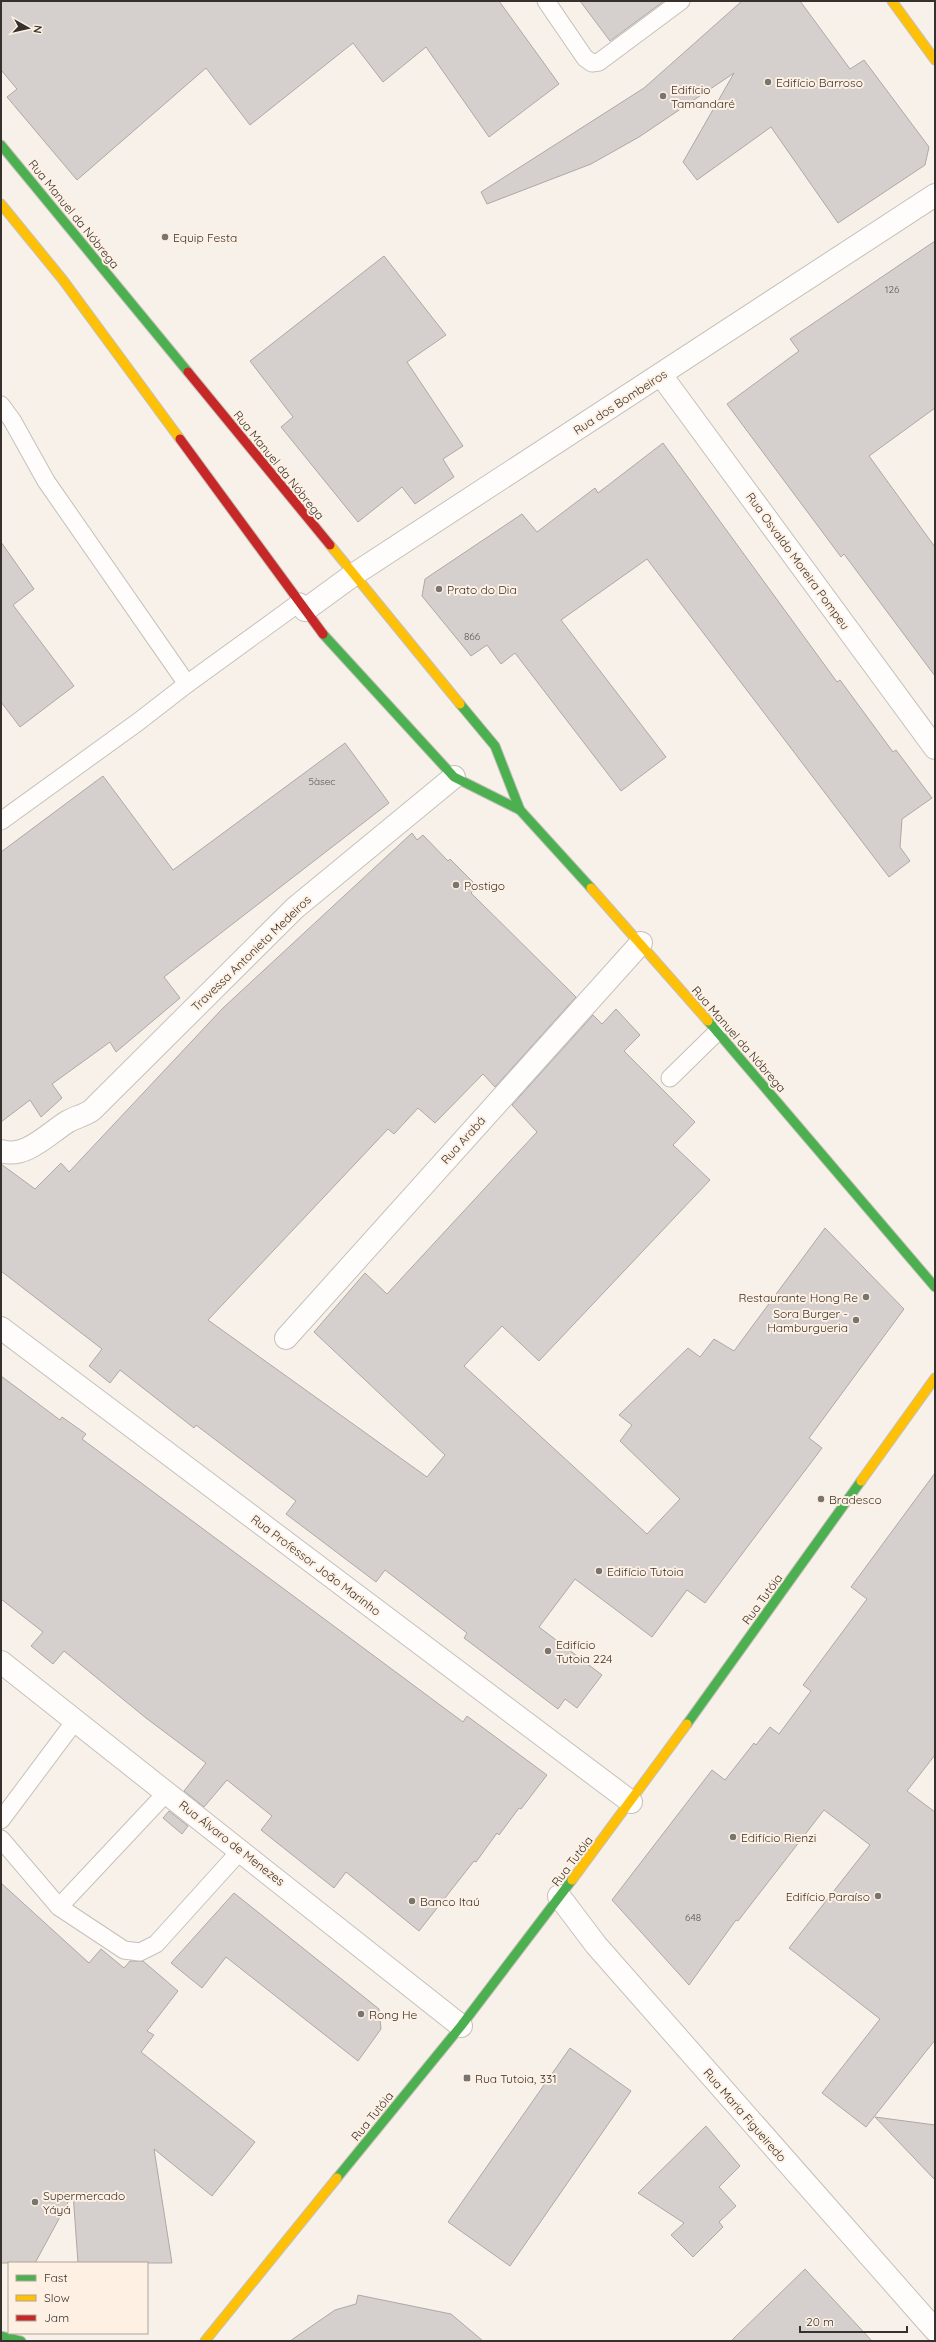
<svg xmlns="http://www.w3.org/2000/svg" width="936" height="2342" font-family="Quicksand,sans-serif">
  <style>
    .building { fill: #d5cfcd; stroke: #aea8a6 }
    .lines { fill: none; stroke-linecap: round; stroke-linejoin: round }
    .lane-casing { stroke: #c5c0ba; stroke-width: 19 }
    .street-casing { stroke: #c5c0ba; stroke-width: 24 }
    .fast-casing { stroke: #c5c0ba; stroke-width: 11 }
    .slow-casing { stroke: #c5c0ba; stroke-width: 11 }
    .jam-casing { stroke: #c5c0ba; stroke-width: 11 }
    .lane { stroke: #fefdfc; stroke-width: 17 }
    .street { stroke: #fefdfc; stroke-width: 22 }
    .fast { stroke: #4caf50; stroke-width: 9 }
    .slow { stroke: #ffc107; stroke-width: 9 }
    .jam { stroke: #c62828; stroke-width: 9 }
    .poi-dot { fill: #7a746e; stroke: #fef1e4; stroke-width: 1.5 }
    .labels { text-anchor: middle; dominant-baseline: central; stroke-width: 4; stroke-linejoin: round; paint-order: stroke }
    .number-label { font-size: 10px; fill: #5e5854 }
    .poi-label { font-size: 12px; fill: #36312c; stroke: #fef1e4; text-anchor: start }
    .street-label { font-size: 12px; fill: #36312c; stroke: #fef1e4 }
  </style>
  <rect width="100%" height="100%" fill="#f8f1ea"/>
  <g class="building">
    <path d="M 1,1 L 499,1 L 559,84 L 489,137 L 426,47 L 383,82 L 353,43 L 250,125 L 206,68 L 77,180 L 7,97 L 17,89 L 1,70 Z"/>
    <path d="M 580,1 L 664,1 L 610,41 Z"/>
    <path d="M 742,1 L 800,1 L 850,69 L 864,60 L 929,147 L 925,165 L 838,223 L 771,127 L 697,180 L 683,162 L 734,73 L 639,137 L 591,164 L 487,204 L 481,192 L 644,88 Z"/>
    <path d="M 935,241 L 935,408 L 869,456 L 935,547 L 935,676 L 844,554 L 841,557 L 727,404 L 799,351 L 790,339 Z"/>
    <path d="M 384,256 L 446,335 L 407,362 L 463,446 L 443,459 L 454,477 L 415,504 L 402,487 L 358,522 L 281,427 L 293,417 L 250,361 Z"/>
    <path d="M 663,443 L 837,682 L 840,680 L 893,752 L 896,750 L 932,798 L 902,819 L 900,847 L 910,861 L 889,877 L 647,559 L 561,620 L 666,757 L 621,791 L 515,653 L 501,664 L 487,645 L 471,656 L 422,596 L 425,579 L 522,514 L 537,532 L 595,488 L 598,493 Z"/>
    <path d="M 1,542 L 34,589 L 13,605 L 74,686 L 20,727 L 1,702 Z"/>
    <path d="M 345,743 L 389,803 L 164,977 L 180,998 L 116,1052 L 110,1042 L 52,1084 L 62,1098 L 41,1117 L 30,1100 L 1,1122 L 1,852 L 103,776 L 173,870 Z"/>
    <path d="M 412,833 L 417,840 L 423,835 L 448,861 L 450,859 L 477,886 L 471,893 L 576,997 L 495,1087 L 483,1074 L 435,1123 L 418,1108 L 394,1134 L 388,1129 L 208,1320 L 427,1477 L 445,1455 L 314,1332 L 365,1273 L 387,1294 L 537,1132 L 512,1105 L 593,1015 L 602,1024 L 616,1009 L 640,1035 L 624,1051 L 695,1122 L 673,1145 L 710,1180 L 539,1361 L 502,1326 L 464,1366 L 647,1534 L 680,1499 L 620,1441 L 632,1425 L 619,1415 L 688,1348 L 700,1357 L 714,1339 L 734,1351 L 825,1228 L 904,1309 L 809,1438 L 822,1448 L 705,1603 L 687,1590 L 652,1637 L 575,1579 L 539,1627 L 602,1675 L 577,1708 L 565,1699 L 558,1709 L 464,1638 L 467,1633 L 385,1570 L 376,1582 L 286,1514 L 296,1501 L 196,1425 L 194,1428 L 120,1370 L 110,1383 L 89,1366 L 102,1349 L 1,1271 L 1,1164 L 35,1189 L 61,1163 L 69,1172 L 223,1008 Z"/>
    <path d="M 1,1376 L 60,1420 L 62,1417 L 86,1434 L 82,1439 L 463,1722 L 467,1716 L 547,1775 L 521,1809 L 519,1808 L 499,1835 L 497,1833 L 476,1862 L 474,1861 L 419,1931 L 346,1872 L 334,1888 L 261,1830 L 272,1816 L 227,1780 L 204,1807 L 184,1791 L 206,1763 L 146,1718 L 64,1651 L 53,1664 L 31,1646 L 43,1632 L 1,1599 Z"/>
    <path d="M 935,1473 L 935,1755 L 907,1791 L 935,1812 L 935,2040 L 866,2127 L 822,2093 L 880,2019 L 789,1948 L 870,1845 L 824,1810 L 738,1921 L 736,1920 L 689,1985 L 612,1900 L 712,1770 L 725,1780 L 754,1743 L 756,1745 L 770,1727 L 779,1734 L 811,1691 L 803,1685 L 867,1599 L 851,1587 Z"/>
    <path d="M 169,1811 L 188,1826 L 182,1834 L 163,1818 Z"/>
    <path d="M 1,1883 L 89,1963 L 101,1949 L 124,1968 L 130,1961 L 143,1961 L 178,1991 L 147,2031 L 154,2035 L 141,2052 L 255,2142 L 212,2196 L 154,2149 L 172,2263 L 78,2263 L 73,2193 L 35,2263 L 1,2263 Z"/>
    <path d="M 234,1893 L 379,2009 L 381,2029 L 358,2061 L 226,1957 L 202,1988 L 171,1963 Z"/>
    <path d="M 570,2048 L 631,2091 L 510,2266 L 448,2222 Z"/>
    <path d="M 875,2117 L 935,2125 L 935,2180 Z"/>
    <path d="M 706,2126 L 740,2166 L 719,2187 L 736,2206 L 719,2222 L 723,2227 L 693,2257 L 671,2235 L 684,2223 L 638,2193 Z"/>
    <path d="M 805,2269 L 872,2341 L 731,2341 Z"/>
    <path d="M 358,2295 L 451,2314 L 483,2341 L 290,2341 L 335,2310 L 356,2304 Z"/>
  </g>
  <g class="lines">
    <g class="lane-casing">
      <g id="lane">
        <path d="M 546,1 L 585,58 L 592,63 L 599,62 L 681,1"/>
        <path d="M 1,405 L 12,420 L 46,481 L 187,684 L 138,722 L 1,821"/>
        <path d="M 187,684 L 300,602"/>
        <path d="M 670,1078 L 717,1032"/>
        <path d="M 1,1820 L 75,1721"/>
        <path d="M 1,1839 L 59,1907 L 167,1792"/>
        <path d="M 59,1907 L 124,1950 L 140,1952 L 156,1944 L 241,1850"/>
      </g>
    </g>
    <g class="street-casing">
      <g id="street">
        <path d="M 661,375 L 935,748"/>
        <path d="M 305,610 L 353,575 L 935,195"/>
        <path d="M 1,1151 C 25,1159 48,1134 67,1122 C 75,1117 84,1116 92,1110 L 295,908 L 454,777"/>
        <path d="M 1,1328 L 631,1802"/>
        <path d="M 286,1338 L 641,943"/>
        <path d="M 1,1662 L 461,2026"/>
        <path d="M 559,1896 L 596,1945 L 935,2330"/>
      </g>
    </g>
    <g class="fast-casing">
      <g id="fast">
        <path d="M 1,145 L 188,372"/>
        <path d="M 323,634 L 454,777 L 520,810 L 591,888"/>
        <path d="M 460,704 L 495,746 L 520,810"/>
        <path d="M 708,1021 L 935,1287"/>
        <path d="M 687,1724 L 861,1481"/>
        <path d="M 337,2178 L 461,2026 L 572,1880"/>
        <path d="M 1,2336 L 21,2341"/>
      </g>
    </g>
    <g class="slow-casing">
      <g id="slow">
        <path d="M 892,1 L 935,60"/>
        <path d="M 1,204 L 63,280 L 180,439"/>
        <path d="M 330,545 L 460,704"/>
        <path d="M 591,888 L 708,1021"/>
        <path d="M 861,1481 L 935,1378"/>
        <path d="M 572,1880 L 687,1724"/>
        <path d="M 205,2341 L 337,2178"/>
      </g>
    </g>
    <g class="jam-casing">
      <g id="jam">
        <path d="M 188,372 L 330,545"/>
        <path d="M 180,439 L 323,634"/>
      </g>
    </g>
    <use href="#lane" class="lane"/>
    <use href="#street" class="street"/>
    <use href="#fast" class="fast"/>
    <use href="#slow" class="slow"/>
    <use href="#jam" class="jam"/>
  </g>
  <g class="poi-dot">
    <circle cx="768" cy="82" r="4"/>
    <circle cx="663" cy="96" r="4"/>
    <circle cx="165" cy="237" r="4"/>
    <circle cx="439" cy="589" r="4"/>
    <circle cx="456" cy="885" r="4"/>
    <circle cx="866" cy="1297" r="4"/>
    <circle cx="856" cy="1320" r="4"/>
    <circle cx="821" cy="1499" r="4"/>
    <circle cx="599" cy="1571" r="4"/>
    <circle cx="548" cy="1651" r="4"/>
    <circle cx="733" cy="1837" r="4"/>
    <circle cx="878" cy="1896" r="4"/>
    <circle cx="412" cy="1901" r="4"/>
    <circle cx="361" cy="2014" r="4"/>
    <rect x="463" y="2074" width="8" height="8" rx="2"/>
    <circle cx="35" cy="2202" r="4"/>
  </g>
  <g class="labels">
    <g class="number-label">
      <text x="892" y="289">126</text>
      <text x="472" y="636">866</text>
      <text x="322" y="781">5àsec</text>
      <text x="693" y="1917">648</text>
    </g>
    <g class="poi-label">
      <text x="776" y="82">Edifício Barroso</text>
      <text x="671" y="89">Edifício<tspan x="671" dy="14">Tamandaré</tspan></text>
      <text x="173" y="237">Equip Festa</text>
      <text x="447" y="589">Prato do Dia</text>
      <text x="464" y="885">Postigo</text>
      <text x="858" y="1297" text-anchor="end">Restaurante Hong Re</text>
      <text x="848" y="1313" text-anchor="end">Sora Burger -<tspan x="848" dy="14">Hamburgueria</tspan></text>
      <text x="829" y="1499">Bradesco</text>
      <text x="607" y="1571">Edifício Tutoia</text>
      <text x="556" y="1644">Edifício<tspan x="556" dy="14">Tutoia 224</tspan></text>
      <text x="741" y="1837">Edifício Rienzi</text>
      <text x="870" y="1896" text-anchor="end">Edifício Paraíso</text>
      <text x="420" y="1901">Banco Itaú</text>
      <text x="369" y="2014">Rong He</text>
      <text x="475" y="2078">Rua Tutoia, 331</text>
      <text x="43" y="2195">Supermercado<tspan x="43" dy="14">Yáyá</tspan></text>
    </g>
    <g class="street-label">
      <text transform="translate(74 214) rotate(51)">Rua Manuel da Nóbrega</text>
      <text transform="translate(620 402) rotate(-33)">Rua dos Bombeiros</text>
      <text transform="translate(279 465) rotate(51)">Rua Manuel da Nóbrega</text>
      <text transform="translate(798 561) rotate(54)">Rua Osvaldo Moreira Pompeu</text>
      <text transform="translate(251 953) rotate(-44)">Travessa Antonieta Medeiros</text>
      <text transform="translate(739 1039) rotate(49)">Rua Manuel da Nóbrega</text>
      <text transform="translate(463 1140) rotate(-48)">Rua Arabá</text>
      <text transform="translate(316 1565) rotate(37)">Rua Professor João Marinho</text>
      <text transform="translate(762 1599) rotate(-54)">Rua Tutóia</text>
      <text transform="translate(232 1843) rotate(38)">Rua Álvaro de Menezes</text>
      <text transform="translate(572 1861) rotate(-53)">Rua Tutóia</text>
      <text transform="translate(745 2115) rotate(49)">Rua Maria Figueiredo</text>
      <text transform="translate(372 2116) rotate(-51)">Rua Tutóia</text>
    </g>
  </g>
  <rect width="936" height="2342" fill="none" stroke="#36312c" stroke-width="4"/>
  <rect x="8" y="2262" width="140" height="72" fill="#fef1e4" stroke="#aea49a"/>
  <rect x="16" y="2275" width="20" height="6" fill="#4caf50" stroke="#aea49a"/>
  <text x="44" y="2282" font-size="12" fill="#36312c">Fast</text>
  <rect x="16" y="2295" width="20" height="6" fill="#ffc107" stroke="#aea49a"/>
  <text x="44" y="2302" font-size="12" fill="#36312c">Slow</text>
  <rect x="16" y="2315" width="20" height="6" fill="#c62828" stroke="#aea49a"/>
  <text x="44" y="2322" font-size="12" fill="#36312c">Jam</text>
  <g transform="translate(28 28) rotate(98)" stroke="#fef1e4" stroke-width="3" paint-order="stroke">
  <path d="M0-3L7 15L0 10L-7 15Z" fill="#36312c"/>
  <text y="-6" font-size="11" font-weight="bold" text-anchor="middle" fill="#36312c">N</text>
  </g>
  <path d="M800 2326v6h107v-6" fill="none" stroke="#36312c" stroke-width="2"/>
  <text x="806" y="2326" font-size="12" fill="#36312c" stroke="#fef1e4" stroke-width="3" paint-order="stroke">20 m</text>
</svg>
